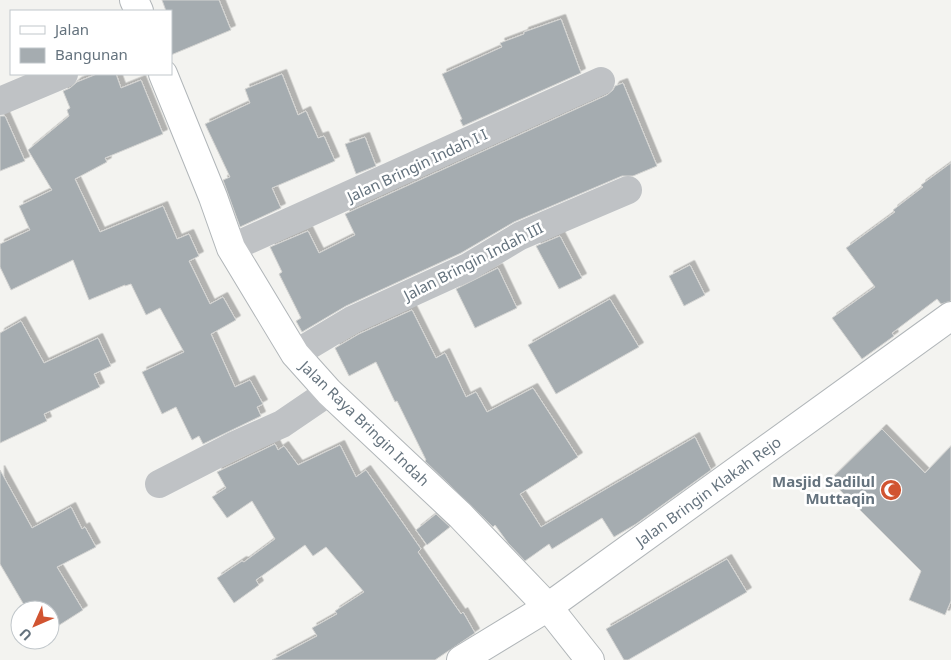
<svg xmlns="http://www.w3.org/2000/svg" width="951" height="660" font-family="'Noto Sans',sans-serif">
  <style>
    .building { fill: #a5acb0; stroke: #d4d4d2; filter: url(#shadow) }
    .lines { fill: none; stroke-linecap: round; stroke-linejoin: round }
    .secondary-casing { stroke: #b1b6b9; stroke-width: 30 }
    .street { stroke: #bfc2c5; stroke-width: 28 }
    .secondary { stroke: #fff; stroke-width: 28 }
    .labels { text-anchor: middle; dominant-baseline: central; stroke-width: 5; stroke-linejoin: round; paint-order: stroke }
    .street-label { font-size: 15px; fill: #65737e; stroke: #fff }
    .poi-label { font-size: 15px; font-weight: bold; fill: #65737e; stroke: #fff; text-anchor: end }
  </style>
  <defs>
    <filter id="shadow"><feDropShadow dx="4.5" dy="-4.5" stdDeviation="0" flood-color="#0004"/></filter>
  </defs>
  <rect width="100%" height="100%" fill="#f3f3f0"/>
  <g class="building">
    <path d="M 162,0 L 219,0 L 231,30 L 171,55 L 171,11 L 166,11 Z"/>
    <path d="M 561,19 L 581,73 L 463,126 L 460,120 L 462,119 L 442,74 L 502,47 L 500,43 L 524,34 L 524,32 Z"/>
    <path d="M 97,74 L 116,74 L 121,88 L 141,80 L 163,134 L 105,158 L 107,162 L 75,179 L 100,232 L 163,206 L 177,239 L 189,234 L 199,256 L 189,261 L 210,304 L 223,297 L 236,320 L 211,334 L 235,387 L 250,380 L 263,404 L 257,407 L 261,416 L 203,444 L 199,436 L 192,440 L 176,407 L 162,414 L 142,372 L 184,352 L 160,308 L 146,315 L 131,284 L 125,286 L 125,285 L 89,300 L 73,260 L 11,290 L 0,267 L 0,244 L 30,230 L 19,206 L 52,190 L 28,150 L 69,116 L 67,110 L 70,108 L 63,91 L 70,88 L 77,82 Z"/>
    <path d="M 282,74 L 298,115 L 306,111 L 318,138 L 324,136 L 335,161 L 272,188 L 281,208 L 240,227 L 223,180 L 230,177 L 205,124 L 250,103 L 245,89 Z"/>
    <path d="M 623,83 L 657,166 L 633,176 L 622,176 L 514,222 L 461,253 L 346,306 L 302,332 L 296,321 L 301,318 L 279,274 L 282,272 L 270,247 L 308,231 L 319,253 L 355,235 L 345,214 L 607,95 L 613,90 L 615,86 Z"/>
    <path d="M 0,116 L 5,116 L 25,161 L 0,171 Z"/>
    <path d="M 365,137 L 376,166 L 356,174 L 345,144 Z"/>
    <path d="M 951,163 L 951,301 L 941,304 L 937,299 L 892,333 L 894,336 L 862,359 L 832,318 L 875,287 L 846,248 L 895,212 L 893,210 L 923,187 L 921,185 Z"/>
    <path d="M 560,236 L 582,278 L 559,289 L 536,246 Z"/>
    <path d="M 690,265 L 705,295 L 684,306 L 669,276 Z"/>
    <path d="M 498,268 L 517,308 L 475,328 L 456,289 Z"/>
    <path d="M 610,299 L 639,347 L 556,394 L 528,345 Z"/>
    <path d="M 412,310 L 436,358 L 445,353 L 466,397 L 476,392 L 487,412 L 533,388 L 578,457 L 520,494 L 541,527 L 695,437 L 711,470 L 636,524 L 614,537 L 602,518 L 552,549 L 549,544 L 525,561 L 508,543 L 495,525 L 493,527 L 425,461 L 426,460 L 397,401 L 395,402 L 376,362 L 349,376 L 335,348 L 359,334 Z"/>
    <path d="M 21,321 L 44,363 L 98,338 L 111,366 L 94,374 L 100,387 L 44,414 L 47,421 L 0,443 L 0,333 Z"/>
    <path d="M 882,429 L 925,473 L 951,446 L 951,601 L 945,615 L 909,600 L 921,571 L 830,480 Z"/>
    <path d="M 275,444 L 278,450 L 284,446 L 298,465 L 340,445 L 356,477 L 366,470 L 421,549 L 418,552 L 461,614 L 463,612 L 475,633 L 435,660 L 272,660 L 317,636 L 312,628 L 337,614 L 335,611 L 364,592 L 326,547 L 313,556 L 305,545 L 256,580 L 259,585 L 234,603 L 217,578 L 242,561 L 244,562 L 275,539 L 252,501 L 227,518 L 212,497 L 226,488 L 217,472 Z"/>
    <path d="M 0,470 L 32,528 L 71,507 L 82,529 L 85,527 L 96,547 L 57,567 L 83,610 L 50,631 L 50,610 L 27,610 L 0,564 Z"/>
    <path d="M 436,514 L 450,527 L 427,545 L 416,530 Z"/>
    <path d="M 727,559 L 747,592 L 628,660 L 624,660 L 606,629 Z"/>
  </g>
  <g class="lines">
    <g class="secondary-casing">
      <g id="secondary">
        <path d="M 134,0 L 139,11"/>
        <path d="M 163,74 L 213,197 L 231,248 L 295,354 L 329,392 L 460,515 L 548,607 L 590,660"/>
        <path d="M 461,660 L 548,607 L 951,316"/>
      </g>
    </g>
    <g class="street">
      <path d="M 0,101 L 64,74"/>
      <path d="M 231,248 L 601,81"/>
      <path d="M 295,354 L 352,320 L 468,267 L 520,236 L 628,190"/>
      <path d="M 159,484 L 235,445 L 282,424 L 329,392"/>
    </g>
    <use href="#secondary" class="secondary"/>
  </g>
  <defs>
    <g id="mosque-disc" transform="scale(1.125)"><circle r="9.5" fill="#d15431" stroke="#fff"/><path d="M3.5-4.9A6 6 0 1 0 3.5 4.9A5 5 0 1 1 3.5-4.9Z" fill="#fff"/></g>
  </defs>
  <g fill-rule="evenodd">
    <use href="#mosque-disc" x="891" y="490"/>
  </g>
  <g class="labels">
    <g class="street-label">
      <text transform="translate(417 165) rotate(-25)">Jalan Bringin Indah I I</text>
      <text transform="translate(473 261) rotate(-27)">Jalan Bringin Indah III</text>
      <text transform="translate(365 423) rotate(44)">Jalan Raya Bringin Indah</text>
      <text transform="translate(708 491) rotate(-36)">Jalan Bringin Klakah Rejo</text>
    </g>
    <g class="poi-label">
      <text x="875" y="481">Masjid Sadilul<tspan x="875" dy="17">Muttaqin</tspan></text>
    </g>
  </g>
  <rect x="10" y="10" width="162" height="65" fill="#ffffff" stroke="#c1c7cb"/>
  <rect x="20" y="26" width="25" height="8" fill="#ffffff" stroke="#c1c7cb"/>
  <text x="55" y="35" font-size="15" fill="#65737e">Jalan</text>
  <rect x="20" y="48" width="25" height="15" fill="#a5acb0" stroke="#c1c7cb"/>
  <text x="55" y="60" font-size="15" fill="#65737e">Bangunan</text>
  <g transform="translate(35 625) rotate(225)"><circle r="24" fill="#ffffff" stroke="#c1c7cb"/>
  <path d="M0-4L9 19L0 12L-9 19Z" fill="#d15431"/>
  <text y="-8" font-size="14" font-weight="bold" text-anchor="middle" fill="#65737e">U</text>
  </g>
</svg>
